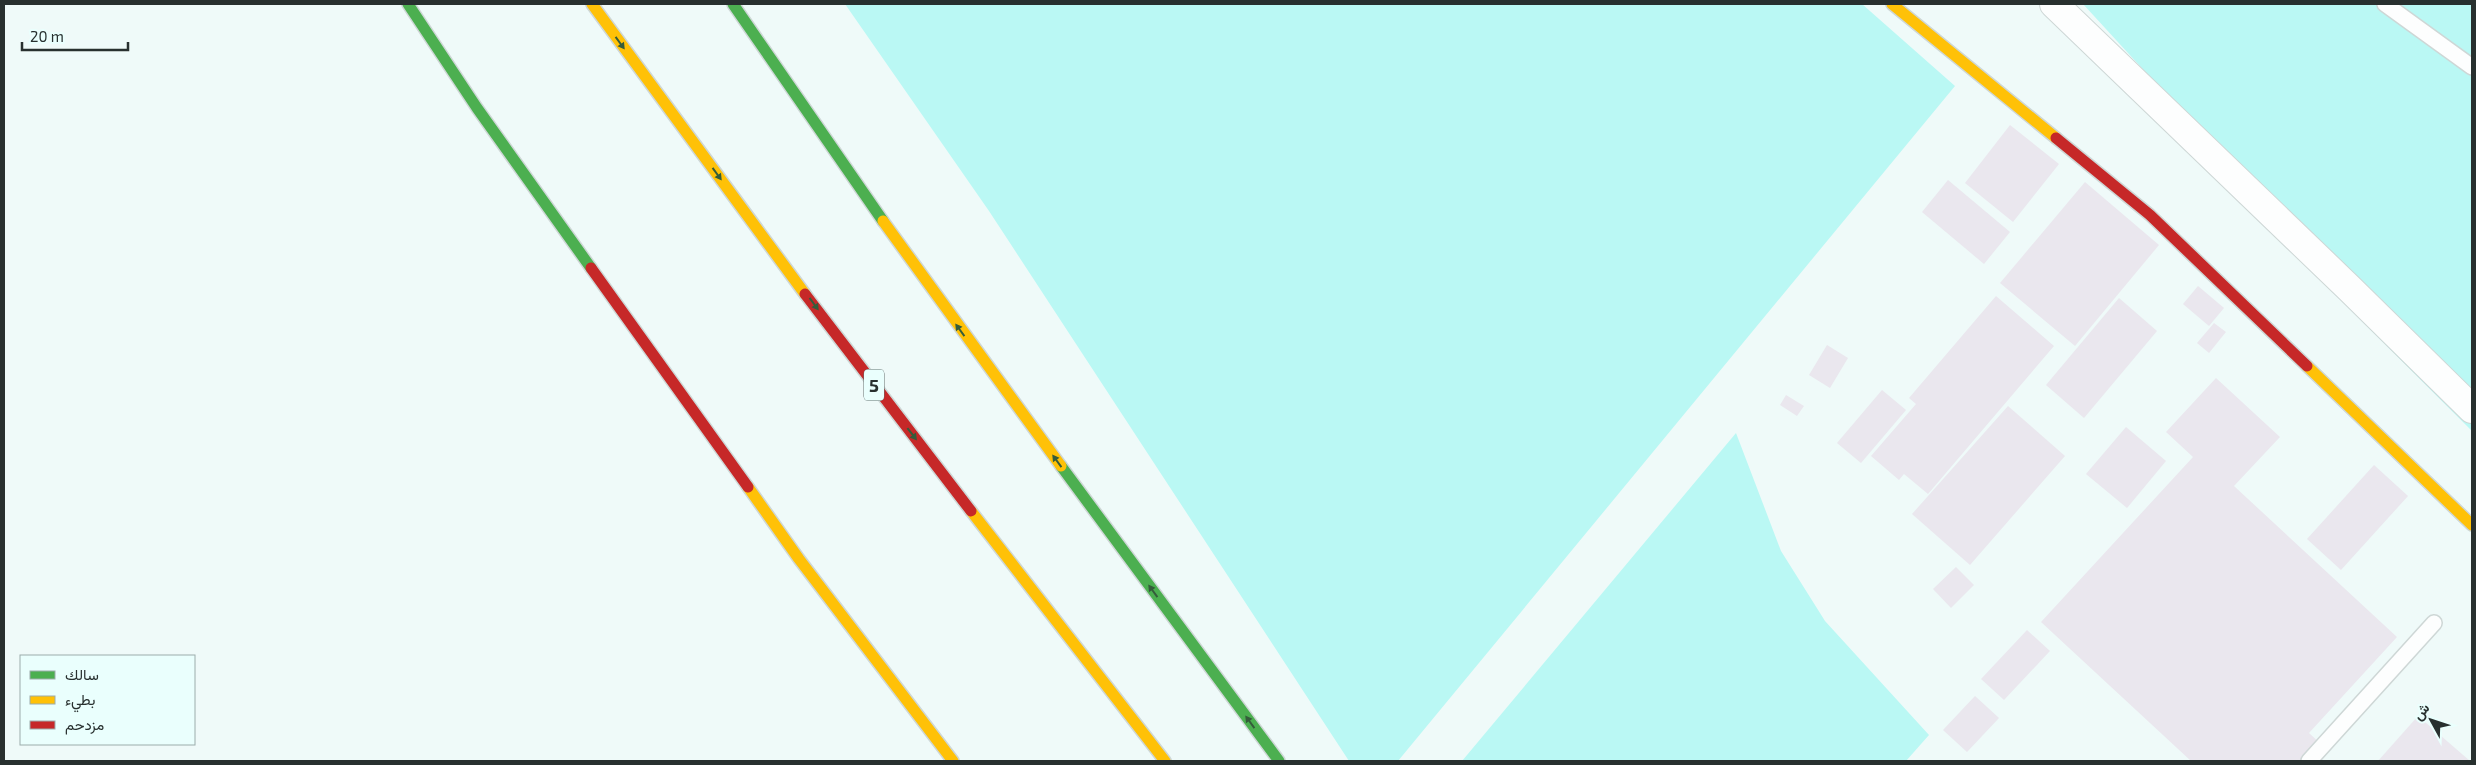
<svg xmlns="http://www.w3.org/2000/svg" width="2476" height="765" font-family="'Exo 2',Vazirmatn,sans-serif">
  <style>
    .green { fill: #baf8f4 }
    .building { fill: #eae7ee }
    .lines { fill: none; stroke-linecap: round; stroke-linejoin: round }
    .lane-casing { stroke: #ced7d6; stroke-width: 18 }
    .street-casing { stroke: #ced7d6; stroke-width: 30 }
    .fast-casing { stroke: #ced7d6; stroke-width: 14 }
    .slow-casing { stroke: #ced7d6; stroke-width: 14 }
    .jam-casing { stroke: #ced7d6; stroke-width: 14 }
    .lane { stroke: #fdfefe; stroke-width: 15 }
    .street { stroke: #fdfefe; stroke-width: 28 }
    .fast { stroke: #4caf50; stroke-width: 11 }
    .slow { stroke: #ffc107; stroke-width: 11 }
    .jam { stroke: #c62828; stroke-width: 11 }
    .oneway { fill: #355c3b }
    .labels { text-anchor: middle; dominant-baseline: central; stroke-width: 4; stroke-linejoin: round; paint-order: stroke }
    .shield { fill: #eafffd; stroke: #626e6d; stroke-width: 1 }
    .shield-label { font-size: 18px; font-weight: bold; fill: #28302f }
  </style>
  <rect width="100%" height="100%" fill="#effaf9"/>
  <g class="green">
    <path d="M 845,4 L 1862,4 L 1955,86 L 1398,761 L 1349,761 L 989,211 Z"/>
    <path d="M 2083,4 L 2472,4 L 2472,431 L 2134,94 L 2150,77 Z"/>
    <path d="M 1736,433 L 1781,551 L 1825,621 L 1929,735 L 1906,761 L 1462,761 Z"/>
  </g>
  <g class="building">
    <path d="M 2010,125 L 2059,164 L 2013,222 L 1965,183 Z"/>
    <path d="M 1948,180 L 2010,232 L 1984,264 L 1922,212 Z"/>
    <path d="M 2085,182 L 2159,245 L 2075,346 L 2000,283 Z"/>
    <path d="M 2198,286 L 2224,308 L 2209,326 L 2183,304 Z"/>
    <path d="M 1996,296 L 2054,346 L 1928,494 L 1904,474 L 1899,480 L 1871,456 L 1916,404 L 1909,398 Z"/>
    <path d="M 2119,298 L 2157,331 L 2084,418 L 2046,385 Z"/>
    <path d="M 2214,323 L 2226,332 L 2209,353 L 2197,343 Z"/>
    <path d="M 1827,345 L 1848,358 L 1830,388 L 1809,375 Z"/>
    <path d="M 2216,378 L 2280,437 L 2234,486 L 2397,637 L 2309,733 L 2321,744 L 2306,761 L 2191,761 L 2041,622 L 2193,457 L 2166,432 Z"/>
    <path d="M 1882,390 L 1906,410 L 1861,463 L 1837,443 Z"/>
    <path d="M 1786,395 L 1804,406 L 1797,416 L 1780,405 Z"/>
    <path d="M 2008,406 L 2065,456 L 1970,565 L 1912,514 Z"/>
    <path d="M 2126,427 L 2166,461 L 2127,508 L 2086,474 Z"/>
    <path d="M 2374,465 L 2408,496 L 2341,570 L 2307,539 Z"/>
    <path d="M 1956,567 L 1974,585 L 1951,608 L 1933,589 Z"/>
    <path d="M 2027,630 L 2050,651 L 2004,700 L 1981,679 Z"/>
    <path d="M 1975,696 L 1999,718 L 1967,752 L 1943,730 Z"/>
    <path d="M 2418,716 L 2470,761 L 2378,761 Z"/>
  </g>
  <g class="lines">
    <g class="lane-casing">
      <g id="lane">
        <path d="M 2385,4 L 2472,67"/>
        <path d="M 2309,761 L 2434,623"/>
      </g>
    </g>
    <g class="street-casing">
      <path id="street" d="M 2054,4 L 2350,289 L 2472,409"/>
    </g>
    <g class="fast-casing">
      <g id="fast">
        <path d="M 408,4 L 477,108 L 591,268"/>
        <path d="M 733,4 L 883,221"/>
        <path d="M 1061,466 L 1279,761"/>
      </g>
    </g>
    <g class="slow-casing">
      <g id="slow">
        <path d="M 592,4 L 805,294"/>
        <path d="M 1892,4 L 2056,138"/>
        <path d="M 883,221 L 1061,466"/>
        <path d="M 2307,366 L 2472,525"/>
        <path d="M 748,487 L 799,559 L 953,761"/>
        <path d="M 971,511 L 1165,761"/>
      </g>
    </g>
    <g class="jam-casing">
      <g id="jam">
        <path d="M 2056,138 L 2150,215 L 2307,366"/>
        <path d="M 591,268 L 748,487"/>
        <path d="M 805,294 L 971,511"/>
      </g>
    </g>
    <use href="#lane" class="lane"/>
    <use href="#street" class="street"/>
    <use href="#fast" class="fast"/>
    <use href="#slow" class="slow"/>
    <use href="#jam" class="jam"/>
  </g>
  <defs><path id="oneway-solid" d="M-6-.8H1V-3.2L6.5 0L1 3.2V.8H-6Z" transform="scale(1.25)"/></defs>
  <g class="oneway">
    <use href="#oneway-solid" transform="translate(620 43) rotate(54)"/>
    <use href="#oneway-solid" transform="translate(717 174) rotate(54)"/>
    <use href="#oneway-solid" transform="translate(814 304) rotate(54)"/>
    <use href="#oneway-solid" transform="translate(960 330) rotate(-126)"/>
    <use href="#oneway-solid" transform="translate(912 434) rotate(52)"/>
    <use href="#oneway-solid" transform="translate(1057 461) rotate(-126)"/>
    <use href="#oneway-solid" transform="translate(1153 591) rotate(-126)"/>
    <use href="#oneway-solid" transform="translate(1250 722) rotate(-126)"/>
  </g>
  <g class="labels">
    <rect class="shield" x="864" y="369.5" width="20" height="31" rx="4"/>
    <g class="shield-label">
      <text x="874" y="385">5</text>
    </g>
  </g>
  <rect width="2476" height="765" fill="none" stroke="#28302f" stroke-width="10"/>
  <rect x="20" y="655" width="175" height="90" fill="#eafffd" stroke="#9cacab"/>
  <rect x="30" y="671" width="25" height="8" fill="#4caf50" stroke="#9cacab"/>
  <text x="65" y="680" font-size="15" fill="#28302f">سالك</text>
  <rect x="30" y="696" width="25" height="8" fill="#ffc107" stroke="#9cacab"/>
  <text x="65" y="705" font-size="15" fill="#28302f">بطيء</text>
  <rect x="30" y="721" width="25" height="8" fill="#c62828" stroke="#9cacab"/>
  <text x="65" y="730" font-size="15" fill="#28302f">مزدحم</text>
  <g transform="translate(2431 720) rotate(310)" stroke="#eafffd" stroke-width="4" paint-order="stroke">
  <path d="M0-4L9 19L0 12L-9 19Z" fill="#28302f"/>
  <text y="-8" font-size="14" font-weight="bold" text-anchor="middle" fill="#28302f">ش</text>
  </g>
  <path d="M22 42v8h106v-8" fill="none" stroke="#28302f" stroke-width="2.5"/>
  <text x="30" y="42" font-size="15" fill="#28302f" stroke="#eafffd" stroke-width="4" paint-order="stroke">20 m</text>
</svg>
